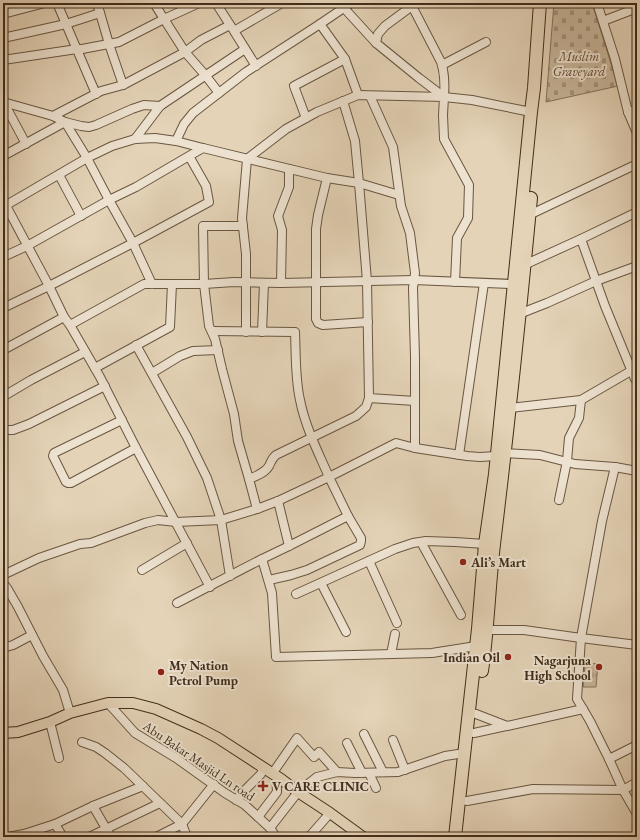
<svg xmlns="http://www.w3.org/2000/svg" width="640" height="840" font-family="'EB Garamond',serif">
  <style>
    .cemetery { fill: url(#cemetery-stones); stroke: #85725b }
    .park { fill: url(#park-tufts); stroke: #85725b }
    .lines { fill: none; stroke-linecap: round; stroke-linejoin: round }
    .minor-casing { stroke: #6a5641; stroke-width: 10 }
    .major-casing { stroke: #422d1a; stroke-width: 12 }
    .highway-casing { stroke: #422d1a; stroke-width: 14 }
    .minor { stroke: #ede2d0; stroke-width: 8 }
    .major { stroke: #e4d3b7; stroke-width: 10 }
    .highway { stroke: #e4d3b7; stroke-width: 12 }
    .poi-dot { fill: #8f2418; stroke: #ede2d0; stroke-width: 1.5 }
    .labels { text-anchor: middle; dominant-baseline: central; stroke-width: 4; stroke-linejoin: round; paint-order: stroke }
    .park-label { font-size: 13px; font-style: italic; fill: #5d4934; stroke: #ede2d0 }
    .poi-label { font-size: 13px; font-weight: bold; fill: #422d1a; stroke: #ede2d0; text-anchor: start }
    .street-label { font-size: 13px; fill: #422d1a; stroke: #ede2d0 }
  </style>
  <defs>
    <pattern id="cemetery-stones" width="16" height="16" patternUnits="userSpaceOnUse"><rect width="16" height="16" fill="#c8b79c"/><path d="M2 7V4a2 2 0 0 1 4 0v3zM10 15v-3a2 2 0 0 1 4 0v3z" fill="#a4957e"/></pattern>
    <pattern id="park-tufts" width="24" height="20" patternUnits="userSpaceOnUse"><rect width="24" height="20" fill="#c8b79c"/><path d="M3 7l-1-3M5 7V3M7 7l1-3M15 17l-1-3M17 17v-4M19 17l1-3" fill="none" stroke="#a4957e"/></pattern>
  </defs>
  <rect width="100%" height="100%" fill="#e4d3b7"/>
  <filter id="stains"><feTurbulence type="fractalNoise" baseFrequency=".005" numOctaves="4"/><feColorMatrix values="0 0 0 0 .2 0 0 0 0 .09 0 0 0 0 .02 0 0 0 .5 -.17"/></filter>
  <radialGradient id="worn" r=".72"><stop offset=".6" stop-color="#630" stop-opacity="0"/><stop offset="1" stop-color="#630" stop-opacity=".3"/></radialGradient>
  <path class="cemetery" d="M 554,3 L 592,3 L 618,86 L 546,102 Z"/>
  <path class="park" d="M 585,663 L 598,664 L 596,687 L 583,687 Z"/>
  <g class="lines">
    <g class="minor-casing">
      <g id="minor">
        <path d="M 57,3 L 96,94"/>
        <path d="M 97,3 L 100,13 L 109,44 L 123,85"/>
        <path d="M 154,3 L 164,19 L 199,3"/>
        <path d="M 216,3 L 232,28"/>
        <path d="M 416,3 L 385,26 L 378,34 L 376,43 L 419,78 L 444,97 L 472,100 L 531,112"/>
        <path d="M 597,3 L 615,59 L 628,112 L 637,133"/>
        <path d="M 412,6 L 441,62 C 445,74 445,84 444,97"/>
        <path d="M 344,8 L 376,43"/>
        <path d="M 3,14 L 45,3"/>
        <path d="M 603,21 L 637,8"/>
        <path d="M 320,24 L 351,3"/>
        <path d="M 3,38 L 66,24 L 100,13"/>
        <path d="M 3,60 L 77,49 L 82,49 L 119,42 L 164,19 L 185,52 L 123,85 L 101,91 L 53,116"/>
        <path d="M 442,65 L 486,42"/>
        <path d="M 256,66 L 234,31 L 282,3"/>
        <path d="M 219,93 L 206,76 L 185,52 L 201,40 L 230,25"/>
        <path d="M 370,96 L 393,147 L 401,206 L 410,233 L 415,273 L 413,288 L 415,357 L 415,448"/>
        <path d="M 343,101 L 355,141 L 359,183 L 367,281 L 369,398 L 415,401"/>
        <path d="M 3,102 L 53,116 L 65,122 L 3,156"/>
        <path d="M 4,103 L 26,144"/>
        <path d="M 628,112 L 637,110"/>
        <path d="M 306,118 L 294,86 L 345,59"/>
        <path d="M 65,122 L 87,158 L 112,146 L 135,139 L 155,138 L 176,141 L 203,148"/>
        <path d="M 65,122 L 81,126 L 89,127 L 96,125 L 132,109 L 144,105 L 160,106"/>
        <path d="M 135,139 L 160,106 L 245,49"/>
        <path d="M 176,141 L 184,124 L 193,113 L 246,72 L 320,24 L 345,59 L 358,95"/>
        <path d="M 189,156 L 136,187 L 109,200 L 133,243 L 209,202 L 206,186 L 189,156 L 203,148 L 327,178 L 359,183 L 399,195"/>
        <path d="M 59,175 L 81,216"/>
        <path d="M 327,178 L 318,215 L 316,229 L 316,319 L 318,323 L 323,325 L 368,322"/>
        <path d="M 3,200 L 49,286 L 64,317 L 70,325 L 100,377 L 136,448 L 210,587"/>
        <path d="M 3,207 L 87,158 L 109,200 L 27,246 L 3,257"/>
        <path d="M 529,215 L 637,164"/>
        <path d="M 243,226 L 203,226 L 204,284 L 209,326 L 215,339 L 222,369 L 234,414 L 238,441 L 249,479 L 257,509"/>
        <path d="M 581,239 L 605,306 L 635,379 L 637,381"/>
        <path d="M 524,265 L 581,239 L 637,212"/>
        <path d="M 281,283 L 282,230 L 278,216 L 289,187 L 289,169"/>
        <path d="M 3,308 L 49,286 L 133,243 L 152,284"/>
        <path d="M 519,314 L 547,303 L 596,281 L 637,266"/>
        <path d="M 70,325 L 144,284 L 204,284 L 234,282 L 281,283 L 414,280 L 513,284"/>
        <path d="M 212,331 L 295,332 C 296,354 295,378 300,400 C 305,426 318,452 329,477 L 278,501 L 257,509 L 221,520 L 230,576"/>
        <path d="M 246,332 L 246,254 L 242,218 L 247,159 L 286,129 L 317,112 L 358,95 L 444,97 L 443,115 L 444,139 L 469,185 L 468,218 L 457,238 L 455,282"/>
        <path d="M 262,332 L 264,283"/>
        <path d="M 3,350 L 64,317"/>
        <path d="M 95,368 L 170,327 L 172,284"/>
        <path d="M 152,373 L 180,356 L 193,351 L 218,350"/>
        <path d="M 4,396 L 31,380 L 85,352"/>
        <path d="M 510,408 L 581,400 L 636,368"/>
        <path d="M 122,420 L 54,453 L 53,456 L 66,482 L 68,483 L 71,483 L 136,448"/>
        <path d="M 3,430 L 13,430 L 29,424 L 105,386"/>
        <path d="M 505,453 L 540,455 L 575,464 L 615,467 L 637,471"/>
        <path d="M 459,455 L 484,283"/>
        <path d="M 615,467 L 602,521 L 581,638 L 637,645"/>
        <path d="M 249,479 C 256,476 265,473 269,466 C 271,462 272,458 276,455 L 356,416 L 366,407 L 369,398"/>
        <path d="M 559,500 L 567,461 L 569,438 L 579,418 L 581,400"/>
        <path d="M 278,501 L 289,546"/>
        <path d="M 421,542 L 461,615"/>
        <path d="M 262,559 L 272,593 L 276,657 L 432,653 L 476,646"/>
        <path d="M 369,561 L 397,623"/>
        <path d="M 142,570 L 187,543"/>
        <path d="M 3,575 L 39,558 L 80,544 L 91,543 L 145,523 L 158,520 L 176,522 L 221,520 L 207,478 L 187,437 L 136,345"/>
        <path d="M 269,580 L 291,575 L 307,570 L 360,545 L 361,541 L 361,538 L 348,516"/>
        <path d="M 3,583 L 7,588 L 18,607 L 43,656 L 63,690 L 70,713"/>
        <path d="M 321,583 L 346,632"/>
        <path d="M 296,594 L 395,549 L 413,543 L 426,541 L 455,542 L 485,544"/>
        <path d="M 177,603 L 262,559 L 289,546 L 348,516 L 329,477 L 396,443 L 415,448 L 467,456 L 480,457 L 496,456"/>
        <path d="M 483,630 L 524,630 L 581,638 L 577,699 L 590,721 L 609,759 L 623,790 L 637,814"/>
        <path d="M 3,648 L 13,645 L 32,635"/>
        <path d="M 391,654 L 395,634"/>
        <path d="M 108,703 L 135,733 L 176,758 L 225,793 L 245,805 L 270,828 L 276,837"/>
        <path d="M 476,714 L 507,726 L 583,709"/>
        <path d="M 50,722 L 59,758"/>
        <path d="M 474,733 L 506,726"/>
        <path d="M 364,734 L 383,772"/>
        <path d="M 393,740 L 405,770"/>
        <path d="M 82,742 L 96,747 L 105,753 L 124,768 L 182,824 L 214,784"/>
        <path d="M 347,743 L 362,773"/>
        <path d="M 609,759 L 637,745"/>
        <path d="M 369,773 L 376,788"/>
        <path d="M 272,774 L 297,738 L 314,757 L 319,752 L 337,772"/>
        <path d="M 236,800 L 246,789 L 261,774 L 263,768"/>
        <path d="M 467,801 L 533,789 L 623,790 L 637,782"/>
        <path d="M 93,806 L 143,786"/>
        <path d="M 258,817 L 277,792 C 277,784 275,785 281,779"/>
        <path d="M 55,824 L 93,806 L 111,837"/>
        <path d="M 270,828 L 298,792 L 317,777 L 337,772 L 355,773 L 398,772 L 445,756 L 465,753"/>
        <path d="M 8,837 L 24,834 L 55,824 L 63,837"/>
        <path d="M 89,837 L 160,803"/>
        <path d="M 156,837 L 182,824 L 187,837"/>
        <path d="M 309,837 L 330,813"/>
      </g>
    </g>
    <g class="major-casing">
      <path id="major" d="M 3,733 L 18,732 L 50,722 L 70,713 L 108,703 L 133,703 L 156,709 L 201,729 L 218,738 L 281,779 L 298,792 L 330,813 L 363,837"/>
    </g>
    <g class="highway-casing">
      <g id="highway">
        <path d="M 482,671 C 488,629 489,587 494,544 C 508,429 520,314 531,198"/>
        <path d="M 455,837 L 478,629 L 485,544 L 495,474 L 531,112 L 534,88 L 540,3"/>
      </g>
    </g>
    <use href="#minor" class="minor"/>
    <use href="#major" class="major"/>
    <use href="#highway" class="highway"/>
  </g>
  <g class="poi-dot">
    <circle cx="463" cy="562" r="4"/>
    <circle cx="508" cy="657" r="4"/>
    <circle cx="599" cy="667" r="4"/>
    <circle cx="161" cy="672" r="4"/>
    <path d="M261 780h4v4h4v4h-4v4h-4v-4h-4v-4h4z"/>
  </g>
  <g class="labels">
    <g class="park-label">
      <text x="579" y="56">Muslim<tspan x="579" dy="15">Graveyard</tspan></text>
    </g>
    <g class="poi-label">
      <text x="471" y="562">Ali’s Mart</text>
      <text x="500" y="657" text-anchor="end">Indian Oil</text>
      <text x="591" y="660" text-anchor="end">Nagarjuna<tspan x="591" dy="15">High School</tspan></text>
      <text x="169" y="665">My Nation<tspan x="169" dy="15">Petrol Pump</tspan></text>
      <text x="272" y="786">V CARE CLINIC</text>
    </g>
    <g class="street-label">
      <text transform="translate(199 761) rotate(34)">Abu Bakar Masjid Ln road</text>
    </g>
  </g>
  <rect width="640" height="840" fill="none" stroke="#e4d3b7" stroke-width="16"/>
  <rect x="4" y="4" width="632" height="832" fill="none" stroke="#422d1a" stroke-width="2"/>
  <rect x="8" y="8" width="624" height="824" fill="none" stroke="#422d1a"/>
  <rect width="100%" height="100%" filter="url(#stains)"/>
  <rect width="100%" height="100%" fill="url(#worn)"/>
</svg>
